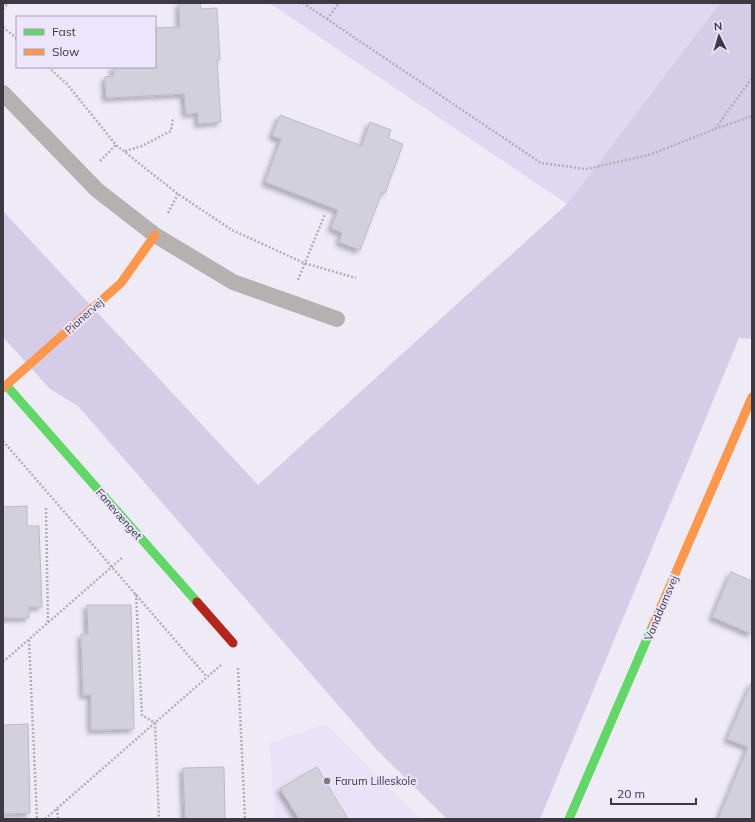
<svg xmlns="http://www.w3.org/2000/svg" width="755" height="822" font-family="Mulish,sans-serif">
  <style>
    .built { fill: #e9e3f9 }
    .green { fill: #e0d8f2 }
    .forest { fill: #d5cce8 }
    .building { fill: #d2d0da; stroke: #bdbac4; filter: url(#shadow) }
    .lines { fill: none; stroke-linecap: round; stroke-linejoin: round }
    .path { stroke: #b2afb1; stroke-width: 2.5; stroke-dasharray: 2 2; stroke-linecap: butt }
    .lane { stroke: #b5b1b1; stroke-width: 16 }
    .fast { stroke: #63d668; stroke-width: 9 }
    .slow { stroke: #ff974d; stroke-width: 9 }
    .jam { stroke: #b3261e; stroke-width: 9 }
    .poi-dot { fill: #7b7882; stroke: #ece5fd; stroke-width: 1.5 }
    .labels { text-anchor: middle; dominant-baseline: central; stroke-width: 4; stroke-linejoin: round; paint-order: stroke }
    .street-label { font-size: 11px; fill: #3d3a43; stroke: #ece5fd }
    .poi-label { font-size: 11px; fill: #3d3a43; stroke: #ece5fd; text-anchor: start }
  </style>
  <defs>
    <filter id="shadow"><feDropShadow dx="-3.5" dy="3.5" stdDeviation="2" flood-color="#0004"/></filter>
  </defs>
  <rect width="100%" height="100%" fill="#eeebf7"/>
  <path class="built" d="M 326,724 L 420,819 L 275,819 L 269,743 Z"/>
  <path class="green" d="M 269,3 L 720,3 L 567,204 Z"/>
  <path class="forest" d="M 720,3 L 752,3 L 752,339 L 739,338 L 540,819 L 447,819 L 378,751 L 78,406 L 50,389 L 3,337 L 3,211 L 258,485 L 567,204 Z"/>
  <g class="building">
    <path d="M 179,3 L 200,3 L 201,9 L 217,8 L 220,60 L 217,60 L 221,122 L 198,124 L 198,113 L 186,114 L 184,94 L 106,98 L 105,77 L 114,76 L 113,67 L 155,67 L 155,28 L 180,27 Z"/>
    <path d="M 280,115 L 362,146 L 370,122 L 391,130 L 388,138 L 403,144 L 385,193 L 382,192 L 360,250 L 339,242 L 342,233 L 331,228 L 338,210 L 265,182 L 281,139 L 272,136 Z"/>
    <path d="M 27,506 L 27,526 L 39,526 L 42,607 L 29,607 L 29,618 L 3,618 L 3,507 Z"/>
    <path d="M 731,572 L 752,581 L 752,634 L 712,617 Z"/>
    <path d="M 87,605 L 131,605 L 134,729 L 91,730 L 91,695 L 83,695 L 81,634 L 88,634 Z"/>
    <path d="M 752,681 L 752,819 L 718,819 L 748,747 L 727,739 Z"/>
    <path d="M 28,724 L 30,813 L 3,814 L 3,725 Z"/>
    <path d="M 224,767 L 225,819 L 185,819 L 183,768 Z"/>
    <path d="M 317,767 L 348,819 L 299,819 L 280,789 Z"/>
  </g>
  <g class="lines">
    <g class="path">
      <path d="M 303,3 L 541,163 L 586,169 L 649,155 L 715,129 L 752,78"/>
      <path d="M 3,9 L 8,3"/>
      <path d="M 327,19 L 339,3"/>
      <path d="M 3,27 L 17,39"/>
      <path d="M 48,67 L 67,84 L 116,145 L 178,194 L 232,230 L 304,263 L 356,278"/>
      <path d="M 715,129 L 752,116"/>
      <path d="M 125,151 L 142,146 L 171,131 L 173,118"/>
      <path d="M 100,161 L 116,145"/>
      <path d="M 168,213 L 178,194"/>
      <path d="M 298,280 L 325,214"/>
      <path d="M 3,441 L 207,677"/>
      <path d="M 46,508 L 48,623"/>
      <path d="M 136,594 L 142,715 L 155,723 L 159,819"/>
      <path d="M 29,640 L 37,819"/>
      <path d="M 3,662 L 123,557"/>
      <path d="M 238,668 L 245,819"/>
      <path d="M 57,809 L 58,819"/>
      <path d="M 45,819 L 221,665"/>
    </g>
    <path class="lane" d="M 3,93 L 97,190 L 155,235 L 233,282 L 337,319"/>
    <g class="fast">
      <path d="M 6,385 L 197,602"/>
      <path d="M 569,819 L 653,625"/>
    </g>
    <g class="slow">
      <path d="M 3,388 L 121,283 L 155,235"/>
      <path d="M 653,625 L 752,397"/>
    </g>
    <path class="jam" d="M 197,602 L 233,643"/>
  </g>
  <circle class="poi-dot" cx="327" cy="781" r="4"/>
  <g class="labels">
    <g class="street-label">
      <text transform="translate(84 316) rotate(-42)">Pionervej</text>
      <text transform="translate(119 514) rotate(49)">Fanevænget</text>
      <text transform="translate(661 608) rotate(-67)">Vanddamsvej</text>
    </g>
    <g class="poi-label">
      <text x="335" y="781">Farum Lilleskole</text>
    </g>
  </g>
  <rect width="755" height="822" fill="none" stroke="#3d3a43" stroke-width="8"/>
  <rect x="16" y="16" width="140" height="52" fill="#ece5fd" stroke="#a6a1b3"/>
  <rect x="24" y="29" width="20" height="6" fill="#63d668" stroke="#a6a1b3"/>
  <text x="52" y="36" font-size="12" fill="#3d3a43">Fast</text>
  <rect x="24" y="49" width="20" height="6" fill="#ff974d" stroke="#a6a1b3"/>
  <text x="52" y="56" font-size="12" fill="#3d3a43">Slow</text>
  <g transform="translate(719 36) rotate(355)" stroke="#ece5fd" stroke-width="3" paint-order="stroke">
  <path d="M0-3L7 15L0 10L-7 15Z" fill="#3d3a43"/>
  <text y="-6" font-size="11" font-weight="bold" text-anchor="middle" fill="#3d3a43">N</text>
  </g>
  <path d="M611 798v6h85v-6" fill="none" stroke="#3d3a43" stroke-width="2"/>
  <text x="617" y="798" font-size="12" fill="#3d3a43" stroke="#ece5fd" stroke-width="3" paint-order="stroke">20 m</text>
</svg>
